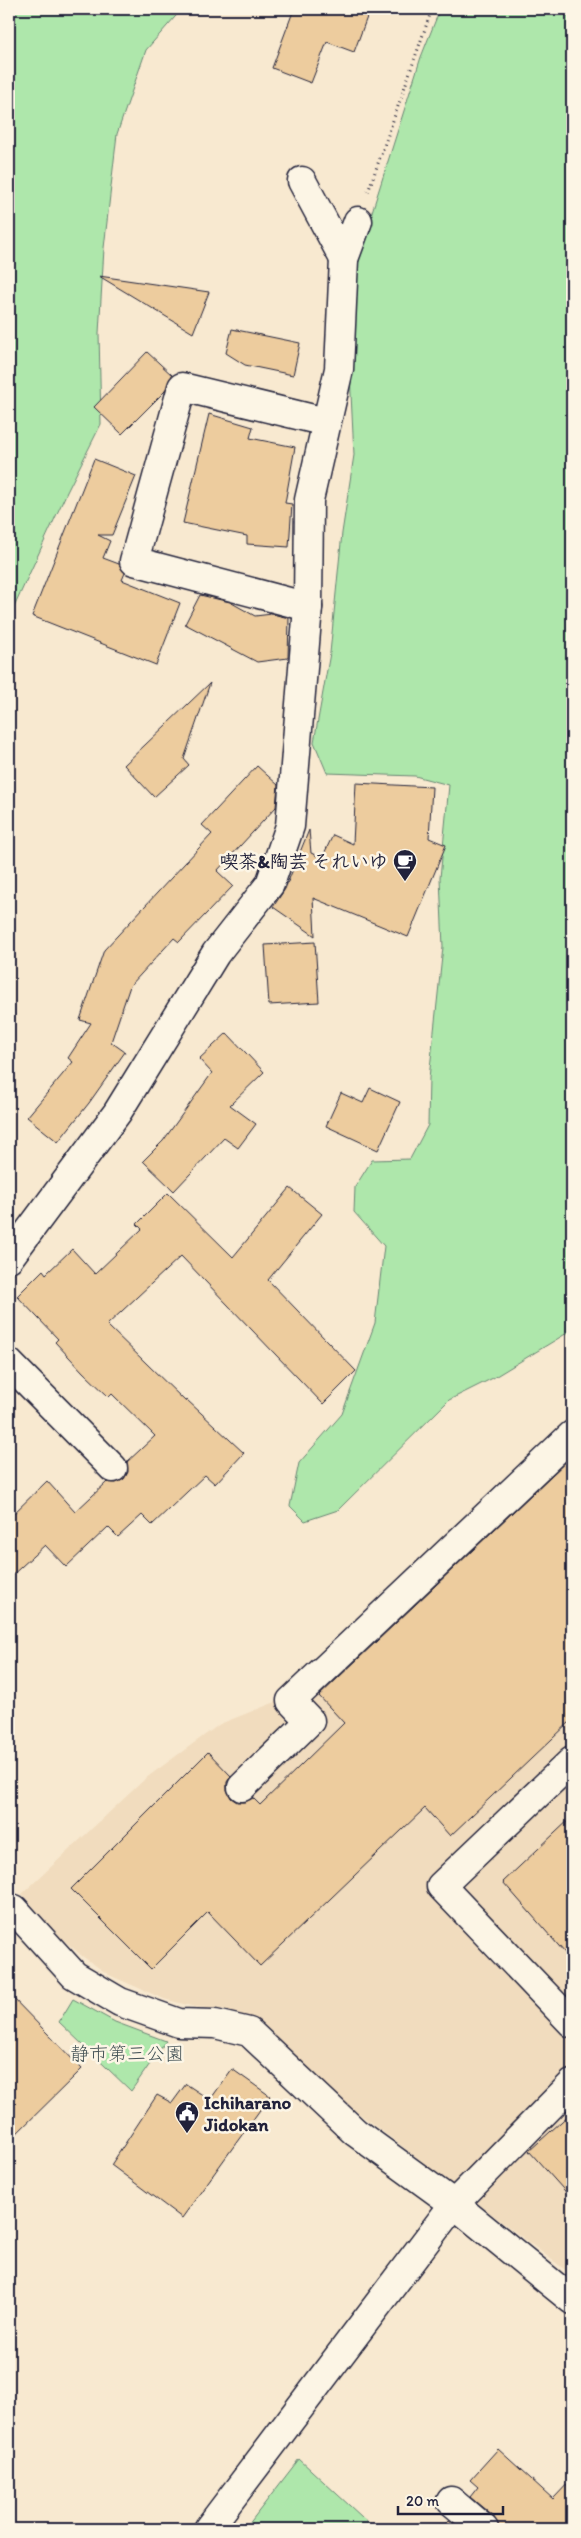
<svg xmlns="http://www.w3.org/2000/svg" width="581" height="2538" font-family="Itim,'Klee One',sans-serif">
  <style>
    .built { fill: #f1dcbe }
    .green { fill: #aee7ab; stroke: #688473 }
    .building { fill: #edcc9e; stroke: #22223b }
    .lines { fill: none; stroke-linecap: round; stroke-linejoin: round }
    .minor-casing { stroke: #22223b; stroke-width: 31 }
    .path { stroke: #22223b; stroke-width: 3; stroke-dasharray: 1 4; stroke-linecap: butt }
    .minor { stroke: #fcf5e5; stroke-width: 28 }
    .labels { text-anchor: middle; dominant-baseline: central; stroke-width: 5; stroke-linejoin: round; paint-order: stroke }
    .poi-label { font-size: 19px; font-weight: bold; fill: #22223b; stroke: #fcf5e5; text-anchor: end }
    .park-label { font-size: 19px; fill: #455357; stroke: #fcf5e5 }
  </style>
  <rect width="100%" height="100%" fill="#f8e9d0"/>
  <filter id="ink" filterUnits="userSpaceOnUse"><feTurbulence type="fractalNoise" baseFrequency=".02" numOctaves="2"/><feDisplacementMap in="SourceGraphic" scale="10" xChannelSelector="R" yChannelSelector="G"/><feConvolveMatrix kernelMatrix="1 2 1 2 8 2 1 2 1" color-interpolation-filters="sRGB"/></filter>
  <g filter="url(#ink)">
    <path class="built" d="M 572,1417 L 572,2275 L 341,2100 L 266,2027 L 222,2009 L 195,2007 L 164,1999 L 109,1975 L 82,1956 L 58,1935 L 22,1894 L 146,1778 L 220,1724 L 273,1703 Z"/>
    <g class="green">
      <path d="M 9,9 L 182,9 L 146,50 L 117,134 L 104,248 L 99,333 L 101,424 L 67,492 L 9,618 Z"/>
      <path d="M 440,9 L 572,9 L 572,1330 L 493,1378 L 449,1400 L 338,1510 L 305,1521 L 290,1506 L 299,1463 L 342,1414 L 375,1323 L 384,1246 L 354,1212 L 355,1187 L 372,1160 L 410,1159 L 428,1125 L 429,1078 L 443,947 L 440,878 L 449,785 L 415,776 L 327,773 L 314,742 L 330,653 L 342,533 L 354,455 L 350,373 L 352,275 L 421,57 Z"/>
      <path d="M 73,1999 L 115,2022 L 166,2041 L 131,2091 L 59,2022 Z"/>
      <path d="M 299,2459 L 375,2529 L 245,2529 Z"/>
    </g>
    <g class="building">
      <path d="M 294,9 L 370,9 L 354,52 L 327,42 L 311,83 L 272,68 Z"/>
      <path d="M 99,276 L 209,292 L 193,333 Z"/>
      <path d="M 232,329 L 300,343 L 293,375 L 245,365 L 226,353 Z"/>
      <path d="M 147,352 L 172,375 L 165,391 L 122,434 L 94,407 Z"/>
      <path d="M 209,414 L 253,427 L 250,438 L 295,447 L 285,503 L 292,504 L 289,547 L 247,544 L 247,536 L 183,523 Z"/>
      <path d="M 94,459 L 136,476 L 112,535 L 98,535 L 110,541 L 103,558 L 119,564 L 125,573 L 122,580 L 180,603 L 156,665 L 32,616 Z"/>
      <path d="M 200,595 L 230,602 L 255,616 L 272,614 L 289,618 L 288,658 L 257,662 L 185,624 Z"/>
      <path d="M 210,683 L 184,759 L 189,765 L 154,797 L 124,765 Z"/>
      <path d="M 257,766 L 278,785 L 276,807 L 217,871 L 233,886 L 179,942 L 174,938 L 130,986 L 111,1042 L 125,1052 L 89,1103 L 58,1142 L 27,1117 L 73,1062 L 68,1058 L 91,1023 L 80,1020 L 104,950 L 212,834 L 202,825 Z"/>
      <path d="M 356,783 L 432,787 L 429,838 L 446,845 L 408,937 L 313,898 L 315,936 L 273,907 L 285,889 L 309,830 L 311,853 L 322,858 L 333,835 L 353,844 Z"/>
      <path d="M 315,942 L 319,1002 L 269,1005 L 265,945 Z"/>
      <path d="M 227,1033 L 264,1072 L 230,1105 L 256,1124 L 238,1148 L 224,1138 L 174,1191 L 143,1161 L 163,1141 L 212,1073 L 199,1059 Z"/>
      <path d="M 370,1088 L 400,1102 L 378,1150 L 326,1126 L 341,1093 L 363,1103 Z"/>
      <path d="M 290,1188 L 322,1214 L 268,1280 L 356,1371 L 323,1404 L 181,1256 L 107,1325 L 186,1402 L 187,1400 L 244,1453 L 215,1484 L 205,1475 L 152,1525 L 142,1515 L 118,1537 L 108,1527 L 66,1567 L 45,1545 L 9,1578 L 9,1518 L 47,1481 L 75,1512 L 107,1482 L 116,1483 L 124,1479 L 128,1472 L 127,1462 L 155,1436 L 112,1394 L 109,1397 L 83,1372 L 55,1342 L 58,1339 L 17,1296 L 43,1270 L 46,1274 L 72,1249 L 95,1274 L 142,1229 L 137,1224 L 168,1193 L 233,1257 Z"/>
      <path d="M 572,1456 L 572,1720 L 450,1836 L 425,1808 L 260,1966 L 208,1912 L 151,1969 L 71,1889 L 208,1752 L 231,1776 L 227,1782 L 227,1790 L 231,1798 L 237,1802 L 245,1802 L 253,1798 L 260,1805 L 344,1723 L 319,1696 Z"/>
      <path d="M 572,1817 L 572,1961 L 503,1882 Z"/>
      <path d="M 9,1994 L 82,2069 L 9,2141 Z"/>
      <path d="M 232,2069 L 270,2096 L 182,2218 L 111,2165 L 157,2095 L 172,2103 L 186,2084 L 210,2100 Z"/>
      <path d="M 572,2112 L 572,2199 L 529,2151 Z"/>
      <path d="M 498,2449 L 553,2499 L 572,2479 L 572,2529 L 499,2529 L 494,2517 L 470,2497 L 478,2487 L 470,2480 Z"/>
      <path d="M 449,2520 L 460,2529 L 441,2529 Z"/>
    </g>
    <g class="lines">
      <g class="minor-casing">
        <g id="minor">
          <path d="M 302,181 L 344,259"/>
          <path d="M 308,607 L 134,561 L 182,387 L 326,422"/>
          <path d="M 9,1258 L 117,1113 L 216,953 L 270,884 L 290,826 L 308,607 L 309,500 L 339,369 L 344,259 L 358,221"/>
          <path d="M 9,1363 L 113,1468"/>
          <path d="M 572,1761 L 441,1886 L 572,2023"/>
          <path d="M 242,1787 L 310,1721 L 291,1701 L 572,1435"/>
          <path d="M 9,1914 L 14,1909 L 74,1975 L 120,2002 L 179,2023 L 215,2024 L 249,2032 L 355,2132 L 454,2204 L 572,2300"/>
          <path d="M 451,2501 L 484,2529"/>
          <path d="M 208,2529 L 454,2204 L 572,2084"/>
        </g>
      </g>
      <path class="path" d="M 368,192 L 432,9"/>
      <use href="#minor" class="minor"/>
    </g>
  </g>
  <defs>
    <g id="cafe-pin" transform="scale(1.25)"><path d="M0 17L-7.5 6A9.5 9.5 0 1 1 7.5 6Z" fill="#22223b" stroke="#fcf5e5"/><path d="M-5.5-4.5H6V0H3Q3 3.5 0 3.5H-2.5Q-5.5 3.5-5.5 0ZM3-3.2v2h1.7v-2ZM-6 4.5H4V6H-6Z" fill="#fff"/></g>
    <g id="civic-pin" transform="scale(1.25)"><path d="M0 17L-7.5 6A9.5 9.5 0 1 1 7.5 6Z" fill="#22223b" stroke="#fcf5e5"/><path d="M-.6-6.5H3V-4.5H.6V-3L4-1V1h2V6H-6V1h2V-1L-.6-3ZM-1.2 2.5V6h2.4V2.5Z" fill="#fff"/></g>
  </defs>
  <g fill-rule="evenodd">
    <use href="#cafe-pin" x="405" y="861"/>
    <use href="#civic-pin" x="187" y="2113"/>
  </g>
  <g class="labels">
    <g class="poi-label">
      <text x="388" y="861">喫茶&amp;陶芸 それいゆ</text>
      <text x="204" y="2102" text-anchor="start">Ichiharano<tspan x="204" dy="22">Jidokan</tspan></text>
    </g>
    <g class="park-label">
      <text x="127" y="2053">静市第三公園</text>
    </g>
  </g>
  <rect width="581" height="2538" fill="none" stroke="#fcf5e5" stroke-width="30"/>
  <rect x="15" y="15" width="551" height="2508" fill="none" stroke="#22223b" stroke-width="2" filter="url(#ink)"/>
  <path d="M398 2506v8h105v-8" fill="none" stroke="#22223b" stroke-width="2.5"/>
  <text x="406" y="2506" font-size="15" fill="#22223b" stroke="#fcf5e5" stroke-width="4" paint-order="stroke">20 m</text>
</svg>
